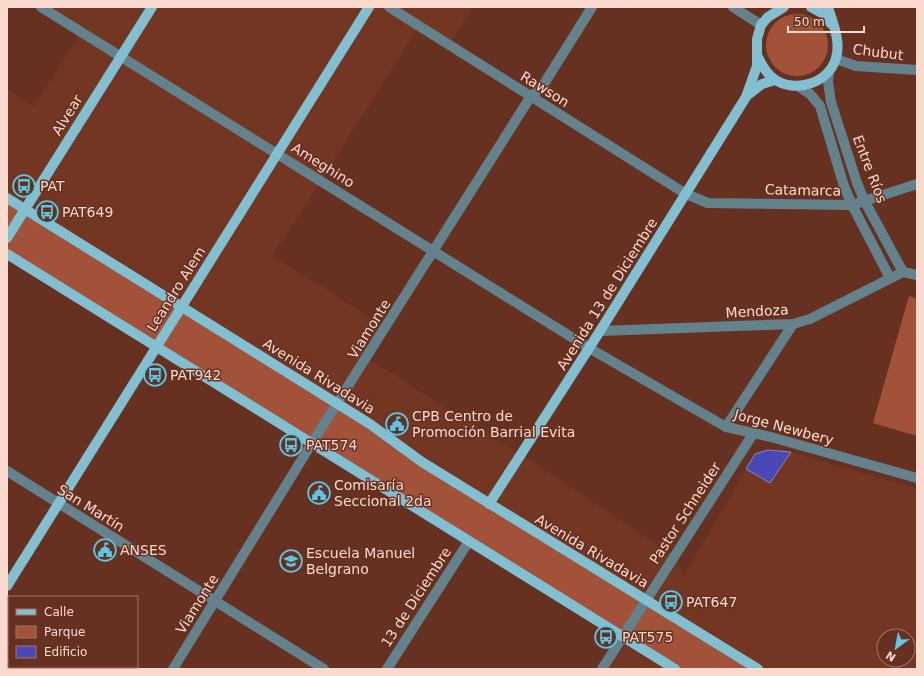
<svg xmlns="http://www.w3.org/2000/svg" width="924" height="676" font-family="'DejaVu Sans',sans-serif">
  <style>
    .built { fill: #723623; fill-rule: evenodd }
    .green { fill: #a15239 }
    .building { fill: #4948b6; stroke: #848bc0 }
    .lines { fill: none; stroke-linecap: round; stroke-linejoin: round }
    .minor { stroke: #64828b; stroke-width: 10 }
    .major { stroke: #81bfd1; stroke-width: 10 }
    .labels { text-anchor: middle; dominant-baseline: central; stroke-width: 3; stroke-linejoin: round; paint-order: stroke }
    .street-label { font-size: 14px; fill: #fad9ce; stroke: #663121 }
    .poi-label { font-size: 14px; fill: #fad9ce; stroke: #663121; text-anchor: start }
  </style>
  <rect width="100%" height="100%" fill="#663121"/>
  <path class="built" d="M 42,7 L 473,7 L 449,45 L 420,26 L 273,256 L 386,327 L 367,358 L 521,454 L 674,556 L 684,575 L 746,469 L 770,483 L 791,452 L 917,489 L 917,669 L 602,669 L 644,599 L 7,198 L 7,89 L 34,106 L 81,32 ZM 884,636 L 908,636 L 908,660 L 884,660 Z"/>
  <g class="green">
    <circle cx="797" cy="45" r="31"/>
    <path d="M 7,198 L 758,669 L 675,669 L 7,254 Z"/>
    <path d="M 909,296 L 917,299 L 917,436 L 873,423 Z"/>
  </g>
  <path class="building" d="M 768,450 L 791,452 L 770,483 L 746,469 L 755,454 Z"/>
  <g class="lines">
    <g class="minor">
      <path d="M 41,7 L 589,348 L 726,427 L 771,437 L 917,478"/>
      <path d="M 389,7 L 686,194 L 708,203 L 852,205 L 917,184"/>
      <path d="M 733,7 L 761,25"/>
      <path d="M 836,59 L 856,66 L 917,70"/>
      <path d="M 829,71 L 828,82 L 831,102 L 857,183 L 864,200 L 903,272"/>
      <path d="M 798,86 L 810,94 L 820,106 L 844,186 L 852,205 L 890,278"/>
      <path d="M 903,272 L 917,275"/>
      <path d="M 600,331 L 793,324 L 810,319 L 903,272"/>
      <path d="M 726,427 L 793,324"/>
      <path d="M 7,471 L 324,669"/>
      <path d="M 173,669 L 312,443 L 531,96 L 542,87 L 592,7"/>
      <path d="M 387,669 L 469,541"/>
      <path d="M 602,669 L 753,434"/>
    </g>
    <g class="major">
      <path d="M 811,7 L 824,14 L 831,24"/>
      <path d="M 758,57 C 762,66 766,73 774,79 C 795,94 829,83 836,58 C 841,41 833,24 828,7"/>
      <path d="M 749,94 L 762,84 L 775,80"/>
      <path d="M 7,198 L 370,424 L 422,462 L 758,669"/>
      <path d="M 7,238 L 152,7"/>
      <path d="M 7,254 L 675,669"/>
      <path d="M 489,504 L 600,331 L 746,97 L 757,66 L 757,39 L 761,25 L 768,17 L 784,7"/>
      <path d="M 7,586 L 369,7"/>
    </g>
  </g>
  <defs>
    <g id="bus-ring" transform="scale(1.15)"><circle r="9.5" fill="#663121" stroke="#5ac8e5" stroke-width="1.5"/><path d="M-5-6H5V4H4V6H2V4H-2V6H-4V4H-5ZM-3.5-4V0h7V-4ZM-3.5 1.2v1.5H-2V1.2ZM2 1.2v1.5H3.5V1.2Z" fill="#5ac8e5"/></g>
    <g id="civic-ring" transform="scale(1.15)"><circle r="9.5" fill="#663121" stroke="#5ac8e5" stroke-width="1.5"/><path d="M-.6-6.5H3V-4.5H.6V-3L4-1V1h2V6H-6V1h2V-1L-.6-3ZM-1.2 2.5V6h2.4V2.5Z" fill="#5ac8e5"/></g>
    <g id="school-ring" transform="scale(1.15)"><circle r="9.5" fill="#663121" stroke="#5ac8e5" stroke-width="1.5"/><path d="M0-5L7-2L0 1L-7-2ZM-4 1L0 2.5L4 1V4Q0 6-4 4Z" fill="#5ac8e5"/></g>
  </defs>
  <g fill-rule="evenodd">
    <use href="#bus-ring" x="24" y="186"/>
    <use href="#bus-ring" x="47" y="212"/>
    <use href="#bus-ring" x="155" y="375"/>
    <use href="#civic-ring" x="397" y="424"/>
    <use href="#bus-ring" x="291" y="445"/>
    <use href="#civic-ring" x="319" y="493"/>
    <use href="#civic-ring" x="105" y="550"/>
    <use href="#school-ring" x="291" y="561"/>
    <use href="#bus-ring" x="671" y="602"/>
    <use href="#bus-ring" x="606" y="637"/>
  </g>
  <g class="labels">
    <g class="street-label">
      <text transform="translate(878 52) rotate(7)">Chubut</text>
      <text transform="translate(545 89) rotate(32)">Rawson</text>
      <text transform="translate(67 115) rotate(-58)">Alvear</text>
      <text transform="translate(323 165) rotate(32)">Ameghino</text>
      <text transform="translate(870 169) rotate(69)">Entre Ríos</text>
      <text transform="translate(803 190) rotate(1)">Catamarca</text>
      <text transform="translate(176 289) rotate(-58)">Leandro Alem</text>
      <text transform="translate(607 294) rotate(-58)">Avenida 13 de Diciembre</text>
      <text transform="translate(757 311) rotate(-3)">Mendoza</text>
      <text transform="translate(369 329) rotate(-58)">Viamonte</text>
      <text transform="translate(319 376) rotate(32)">Avenida Rivadavia</text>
      <text transform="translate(784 427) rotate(15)">Jorge Newbery</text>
      <text transform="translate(91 508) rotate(32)">San Martín</text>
      <text transform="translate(685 513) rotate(-57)">Pastor Schneider</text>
      <text transform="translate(592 551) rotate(31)">Avenida Rivadavia</text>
      <text transform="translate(416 597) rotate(-57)">13 de Diciembre</text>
      <text transform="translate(197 604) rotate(-58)">Viamonte</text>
    </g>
    <g class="poi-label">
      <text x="40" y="186">PAT</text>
      <text x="62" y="212">PAT649</text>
      <text x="170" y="375">PAT942</text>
      <text x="412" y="416">CPB Centro de<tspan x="412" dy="16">Promoción Barrial Evita</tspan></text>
      <text x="306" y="445">PAT574</text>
      <text x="334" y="485">Comisaría<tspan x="334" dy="16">Seccional 2da</tspan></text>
      <text x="120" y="550">ANSES</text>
      <text x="306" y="553">Escuela Manuel<tspan x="306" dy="16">Belgrano</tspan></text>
      <text x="686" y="602">PAT647</text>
      <text x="622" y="637">PAT575</text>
    </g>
  </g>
  <rect width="924" height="676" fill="none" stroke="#fad9ce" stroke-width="16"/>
  <rect x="8" y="596" width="130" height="72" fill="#663121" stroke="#a17466"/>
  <rect x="16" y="609" width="20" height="6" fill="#81bfd1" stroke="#a17466"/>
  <text x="44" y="616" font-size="12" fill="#fad9ce">Calle</text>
  <rect x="16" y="626" width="20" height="12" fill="#a15239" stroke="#a17466"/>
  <text x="44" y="636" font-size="12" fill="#fad9ce">Parque</text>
  <rect x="16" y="646" width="20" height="12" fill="#4948b6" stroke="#a17466"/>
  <text x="44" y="656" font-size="12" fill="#fad9ce">Edificio</text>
  <g transform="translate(896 648) rotate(212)"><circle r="19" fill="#663121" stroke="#a17466"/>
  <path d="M0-3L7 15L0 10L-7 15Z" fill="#5ac8e5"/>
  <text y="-6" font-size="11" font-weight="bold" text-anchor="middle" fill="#fad9ce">N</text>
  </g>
  <path d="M788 26v6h76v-6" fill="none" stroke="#fad9ce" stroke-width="2"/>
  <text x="794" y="26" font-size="12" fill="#fad9ce" stroke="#663121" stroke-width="3" paint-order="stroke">50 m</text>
</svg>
